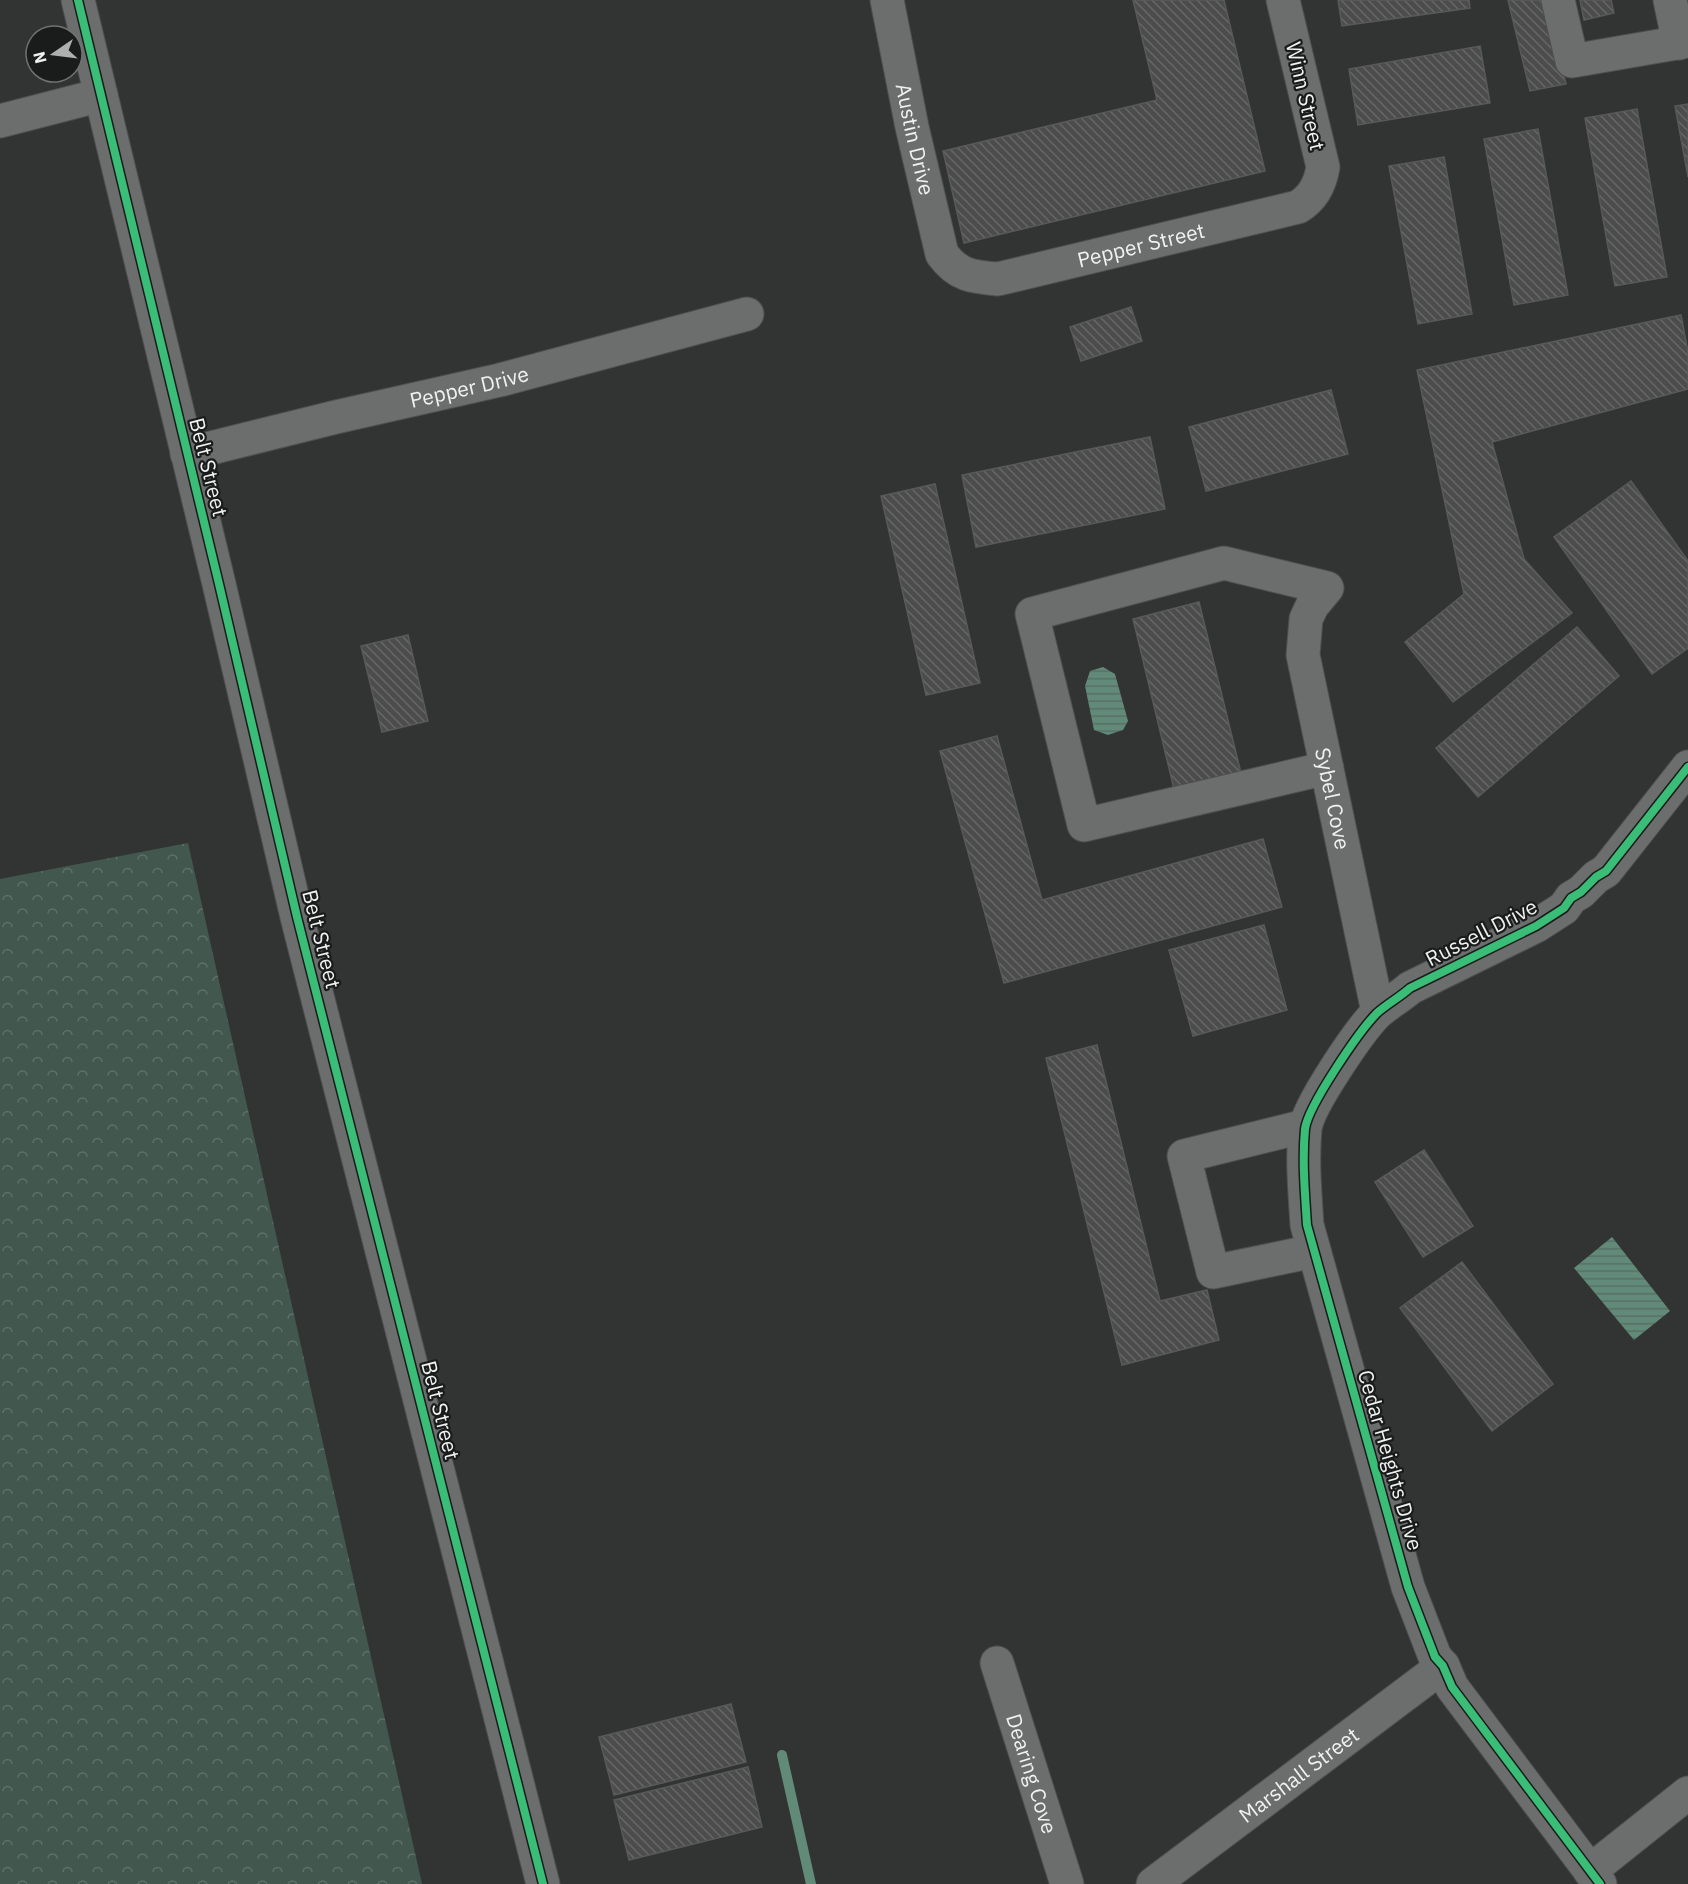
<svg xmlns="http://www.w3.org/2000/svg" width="1688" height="1884" font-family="'IBM Plex Sans',sans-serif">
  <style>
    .forest { fill: url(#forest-crowns) }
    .water { fill: url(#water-rules) }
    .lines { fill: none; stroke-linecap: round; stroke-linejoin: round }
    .stream { stroke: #628a79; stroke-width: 10 }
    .building { fill: url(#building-back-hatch); stroke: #585959; stroke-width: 1.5 }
    .minor-casing { stroke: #4d504e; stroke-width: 35 }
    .minor { stroke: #6c6e6d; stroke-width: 33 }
    .cycleway-casing { stroke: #1a1c1b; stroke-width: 11 }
    .cycleway { stroke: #3abd76; stroke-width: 8 }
    .labels { text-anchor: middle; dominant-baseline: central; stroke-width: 4.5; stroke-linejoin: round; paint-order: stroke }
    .street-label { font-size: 21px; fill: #eff2f0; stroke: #1a1c1b }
  </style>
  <defs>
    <pattern id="forest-crowns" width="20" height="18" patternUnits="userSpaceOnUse" patternTransform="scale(1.5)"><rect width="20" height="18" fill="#42584f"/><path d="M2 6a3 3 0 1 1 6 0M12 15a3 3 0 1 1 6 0" fill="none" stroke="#5e7069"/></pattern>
    <pattern id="water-rules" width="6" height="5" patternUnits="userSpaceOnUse" patternTransform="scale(1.5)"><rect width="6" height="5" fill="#628a79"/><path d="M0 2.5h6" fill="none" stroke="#587065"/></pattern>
    <pattern id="building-back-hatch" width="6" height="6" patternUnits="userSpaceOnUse" patternTransform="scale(1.5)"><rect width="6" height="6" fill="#4c4c4c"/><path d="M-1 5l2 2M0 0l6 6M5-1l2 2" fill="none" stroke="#666"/></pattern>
  </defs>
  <rect width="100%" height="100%" fill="#323433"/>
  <path class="forest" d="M 188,843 L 422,1884 L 0,1884 L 0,879 Z"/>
  <g class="water">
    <path d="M 1103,667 L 1115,674 L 1128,721 L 1123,730 L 1108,735 L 1094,730 L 1085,686 L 1090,671 Z"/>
    <path d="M 1612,1237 L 1670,1311 L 1634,1340 L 1574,1268 Z"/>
  </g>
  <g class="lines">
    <path class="stream" d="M 782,1755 L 811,1884"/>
  </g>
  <g class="building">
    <path d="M 1133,0 L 1224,0 L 1265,171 L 964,243 L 943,151 L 1157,100 Z"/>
    <path d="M 1338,0 L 1469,0 L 1470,8 L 1342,26 Z"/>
    <path d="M 1508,0 L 1546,0 L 1566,84 L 1530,91 Z"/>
    <path d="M 1580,0 L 1611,0 L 1614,13 L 1584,20 Z"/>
    <path d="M 1480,46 L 1490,103 L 1358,125 L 1349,69 Z"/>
    <path d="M 1688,104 L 1688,177 L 1675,106 Z"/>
    <path d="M 1637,109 L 1667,277 L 1615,286 L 1585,118 Z"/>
    <path d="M 1538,129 L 1568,295 L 1514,305 L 1484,139 Z"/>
    <path d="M 1444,157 L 1472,314 L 1418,324 L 1389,166 Z"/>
    <path d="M 1131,307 L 1142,341 L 1081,361 L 1070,327 Z"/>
    <path d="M 1681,315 L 1688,352 L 1688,389 L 1492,442 L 1524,559 L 1572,613 L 1453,702 L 1405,642 L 1464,594 L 1417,370 Z"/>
    <path d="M 1331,390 L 1348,454 L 1206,491 L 1189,427 Z"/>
    <path d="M 1150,437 L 1165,509 L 976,547 L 962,475 Z"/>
    <path d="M 1631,481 L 1688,561 L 1688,648 L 1652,674 L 1554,537 Z"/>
    <path d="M 935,484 L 980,683 L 926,695 L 881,496 Z"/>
    <path d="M 1199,602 L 1241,773 L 1174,789 L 1133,619 Z"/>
    <path d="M 1577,627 L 1619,676 L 1478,797 L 1436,748 Z"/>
    <path d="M 408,635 L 428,721 L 382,732 L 361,646 Z"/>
    <path d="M 997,736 L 1042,900 L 1263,839 L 1282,907 L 1004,983 L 940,751 Z"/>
    <path d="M 1264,925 L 1287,1010 L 1193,1036 L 1169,950 Z"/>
    <path d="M 1097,1045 L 1160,1301 L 1207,1290 L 1219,1340 L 1122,1365 L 1046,1058 Z"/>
    <path d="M 1424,1150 L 1473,1226 L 1423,1257 L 1375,1182 Z"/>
    <path d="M 1462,1262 L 1553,1384 L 1492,1431 L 1400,1308 Z"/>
    <path d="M 731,1704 L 746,1762 L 614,1795 L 599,1737 Z"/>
    <path d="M 748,1767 L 762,1827 L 629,1860 L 614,1800 Z"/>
  </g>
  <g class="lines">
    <g class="minor-casing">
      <g id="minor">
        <path d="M 78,0 L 219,584 L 297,917 L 543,1884"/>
        <path id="s1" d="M 887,0 L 912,127 L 942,254 C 958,276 973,277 998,279 L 1298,207 C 1313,198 1320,185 1323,167 L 1283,0"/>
        <path d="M 1558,0 L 1572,61 L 1688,41"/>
        <path d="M 1670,0 L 1679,43"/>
        <path d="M 0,121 L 101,95"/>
        <path id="s2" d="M 187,454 L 336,417 L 500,380 L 747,314"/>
        <path id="s3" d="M 1327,768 L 1084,825 L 1032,614 L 1224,563 L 1327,588 L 1312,606 L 1306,619 L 1303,655 L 1378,1012"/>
        <path d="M 1305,1126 L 1184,1156 L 1213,1272 L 1314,1251"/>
        <path id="s4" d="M 997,1663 L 1067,1884"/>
        <path d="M 1590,1871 L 1688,1793"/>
        <path id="s5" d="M 1153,1884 L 1443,1666"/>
        <path d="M 1600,1884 L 1452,1687 L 1443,1666 L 1435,1657 L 1408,1587 L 1307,1225 C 1305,1194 1302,1161 1305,1129 C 1308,1106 1359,1031 1377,1013 C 1387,1004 1400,997 1410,988 L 1536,926 L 1564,908 L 1571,898 L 1581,892 L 1596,877 L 1606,871 L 1688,767"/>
      </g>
    </g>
    <use href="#minor" class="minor"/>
    <g class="cycleway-casing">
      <g id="cycleway">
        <path d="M 78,0 L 219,584 L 297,917 L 543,1884"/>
        <path d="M 1600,1884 L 1452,1687 L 1443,1666 L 1435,1657 L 1408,1587 L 1307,1225 C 1305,1194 1302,1161 1305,1129 C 1308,1106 1359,1031 1377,1013 C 1387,1004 1400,997 1410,988 L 1536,926 L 1564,908 L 1571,898 L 1581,892 L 1596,877 L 1606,871 L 1688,767"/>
      </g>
    </g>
    <use href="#cycleway" class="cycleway"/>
  </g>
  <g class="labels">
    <g class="street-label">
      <text transform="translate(1306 96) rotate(77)">Winn Street</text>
      <text stroke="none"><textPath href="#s1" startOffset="142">Austin Drive</textPath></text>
      <text stroke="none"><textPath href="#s1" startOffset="471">Pepper Street</textPath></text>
      <text stroke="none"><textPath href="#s2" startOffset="290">Pepper Drive</textPath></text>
      <text transform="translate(209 467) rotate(76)">Belt Street</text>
      <text stroke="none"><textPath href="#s3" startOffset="992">Sybel Cove</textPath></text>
      <text transform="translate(1481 932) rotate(-27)">Russell Drive</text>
      <text transform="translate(322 939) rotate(76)">Belt Street</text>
      <text transform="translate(441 1410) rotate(76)">Belt Street</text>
      <text transform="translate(1391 1460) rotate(74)">Cedar Heights Drive</text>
      <text stroke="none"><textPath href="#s4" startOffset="116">Dearing Cove</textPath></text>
      <text stroke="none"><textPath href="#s5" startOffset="182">Marshall Street</textPath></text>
    </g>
  </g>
  <g transform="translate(54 54) rotate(256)"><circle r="28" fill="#1a1c1b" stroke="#6f7270" stroke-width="1.5"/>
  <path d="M0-4.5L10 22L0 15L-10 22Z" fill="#adb0ae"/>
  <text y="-9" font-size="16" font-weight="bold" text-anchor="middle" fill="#eff2f0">N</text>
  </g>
</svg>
